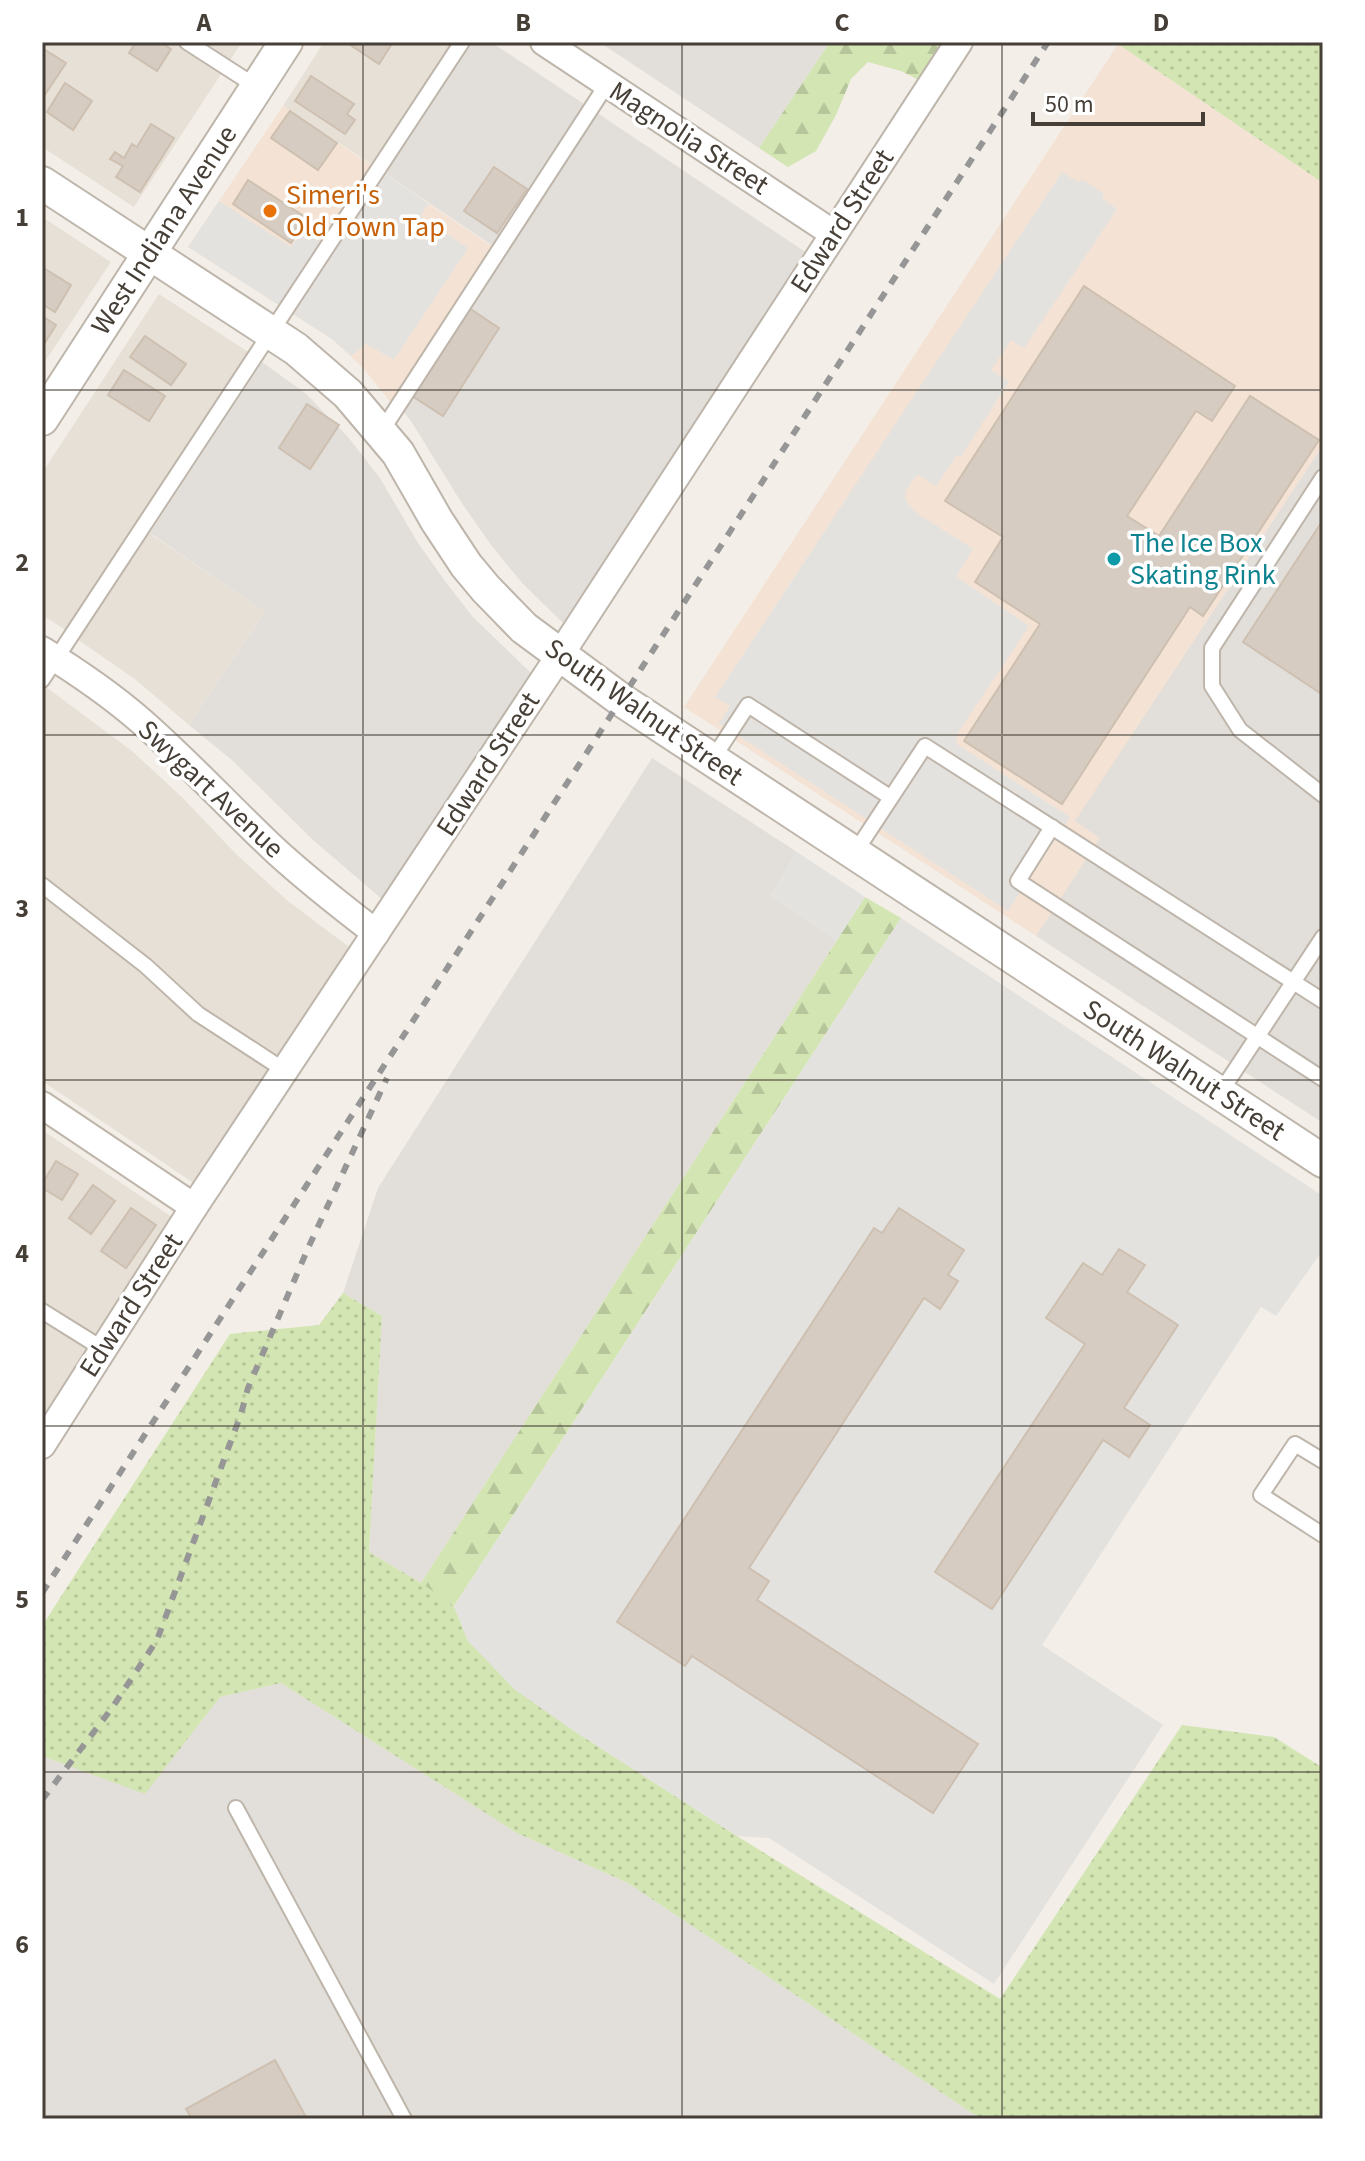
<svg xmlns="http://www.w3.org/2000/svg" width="1365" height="2161" font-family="'Source Sans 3',sans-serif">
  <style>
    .residential { fill: #e7e0d6 }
    .commercial { fill: #f4e3d4 }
    .industrial { fill: #e2ded9 }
    .grass { fill: url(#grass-dots) }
    .forest { fill: url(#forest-firs) }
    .parking { fill: #e4e2df; fill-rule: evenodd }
    .building { fill: #d7ccc1; stroke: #cec0b1; stroke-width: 2 }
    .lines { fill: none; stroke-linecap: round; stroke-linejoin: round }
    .service-casing { stroke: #beb5ab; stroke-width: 18 }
    .minor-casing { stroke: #beb5ab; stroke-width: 30 }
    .tertiary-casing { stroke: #beb5ab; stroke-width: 36 }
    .service { stroke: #fff; stroke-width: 14 }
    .minor { stroke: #fff; stroke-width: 26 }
    .tertiary { stroke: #fff; stroke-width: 32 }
    .rail { stroke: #969696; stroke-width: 6; stroke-dasharray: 10 10; stroke-linecap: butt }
    .grid { fill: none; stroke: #463f37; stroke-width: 2; stroke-opacity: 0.55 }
    .food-dot { fill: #e8710a; stroke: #fff; stroke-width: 3 }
    .culture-dot { fill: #0f9aa8; stroke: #fff; stroke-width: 3 }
    .labels { text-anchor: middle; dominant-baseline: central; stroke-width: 7; stroke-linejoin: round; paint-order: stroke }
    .street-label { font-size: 28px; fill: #463f37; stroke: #fff }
    .food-label { font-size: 28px; fill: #c56008; stroke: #fff; text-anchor: start }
    .culture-label { font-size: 28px; fill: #0d838f; stroke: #fff; text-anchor: start }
    .neatline { fill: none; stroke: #463f37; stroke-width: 3 }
    .grid-label { font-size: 26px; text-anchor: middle; font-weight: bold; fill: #463f37 }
  </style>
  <defs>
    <pattern id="grass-dots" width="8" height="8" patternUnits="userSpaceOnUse" patternTransform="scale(2)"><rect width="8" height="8" fill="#d3e5b2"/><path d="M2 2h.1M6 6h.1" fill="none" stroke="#b6c69a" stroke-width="1.8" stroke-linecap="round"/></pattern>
    <pattern id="forest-firs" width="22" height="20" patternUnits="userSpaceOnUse" patternTransform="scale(2)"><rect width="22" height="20" fill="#d3e5b2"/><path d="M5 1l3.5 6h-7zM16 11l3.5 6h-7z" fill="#b6c69a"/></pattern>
  </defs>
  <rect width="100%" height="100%" fill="#f3efe8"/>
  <g class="residential">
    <path d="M 42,42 L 242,42 L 134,207 L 42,147 Z"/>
    <path d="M 324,42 L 452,42 L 371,164 L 283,106 Z"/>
    <path d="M 42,217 L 111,262 L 42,366 Z"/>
    <path d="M 159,294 L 250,353 L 67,631 L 42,615 L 42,473 Z"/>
    <path d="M 149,533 L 265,612 L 189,725 L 136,680 L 77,639 Z"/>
    <path d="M 42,684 L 132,751 L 183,798 L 236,854 L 288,901 L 353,950 L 195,1184 L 42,1081 Z"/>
    <path d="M 42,1130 L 175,1219 L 42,1424 Z"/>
  </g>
  <g class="commercial">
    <path d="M 1118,44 L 1323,183 L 1323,445 L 1076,821 L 1100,838 L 1036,936 L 684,707 Z"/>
    <path d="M 283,106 L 495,248 L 392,404 L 363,368 L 332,339 L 188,247 Z"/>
  </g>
  <g class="industrial">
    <path d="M 473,42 L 491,42 L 807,253 L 563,623 L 522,583 L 491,545 L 461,502 L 411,421 L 402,410 L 505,254 L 386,174 Z"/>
    <path d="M 599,42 L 830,42 L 759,148 Z"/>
    <path d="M 262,362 L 305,393 L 348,437 L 380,478 L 418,543 L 445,581 L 473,617 L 533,675 L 383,900 L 313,840 L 233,761 L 189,725 L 265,612 L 150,533 Z"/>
    <path d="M 1323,445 L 1323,1123 L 1036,936 L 1100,838 L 1075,821 Z"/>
    <path d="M 652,758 L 797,852 L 770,896 L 837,940 L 421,1583 L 369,1552 L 382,1316 L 343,1293 L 378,1188 Z"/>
    <path d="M 281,1683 L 517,1833 L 628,1883 L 981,2119 L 42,2119 L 42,1756 L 145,1793 L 220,1697 Z"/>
  </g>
  <g class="grass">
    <path d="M 1120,42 L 1323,42 L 1323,183 L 1118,44 Z"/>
    <path d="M 343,1293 L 382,1316 L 369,1552 L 421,1583 L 454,1606 L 468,1641 L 568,1727 L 737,1836 L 1000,1999 L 1182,1725 L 1274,1737 L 1323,1768 L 1323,2119 L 981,2119 L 628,1883 L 517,1833 L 281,1683 L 220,1697 L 145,1794 L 42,1756 L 42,1626 L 230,1334 L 319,1325 Z"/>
  </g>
  <g class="forest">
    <path d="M 830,42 L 944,42 L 919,80 L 901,71 L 868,62 L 851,79 L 836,115 L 816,151 L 788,167 L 759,148 Z"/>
    <path d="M 865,897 L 901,918 L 454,1606 L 421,1583 Z"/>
  </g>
  <g class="parking">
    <path d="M 371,164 L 429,204 L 420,216 L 468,248 L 394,360 L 366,344 L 351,356 L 332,339 L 188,247 L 219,201 L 291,247 L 306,224 L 325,235 Z"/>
    <path d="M 1062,172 L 1076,181 L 1080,182 L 1082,179 L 1103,193 L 1103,199 L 1117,209 L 1024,348 L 1011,340 L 991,370 L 1009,382 L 961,456 L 957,455 L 936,486 L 919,475 L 916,476 L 906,490 L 905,496 L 908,504 L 918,514 L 973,549 L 958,573 L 957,577 L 1029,626 L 957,734 L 956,740 L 958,745 L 1070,817 L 1008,911 L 719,723 L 730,706 L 715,697 Z"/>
    <path d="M 797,852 L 865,897 L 837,940 L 770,896 Z"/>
    <path d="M 901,918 L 1323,1196 L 1323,1250 L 1276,1316 L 1261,1307 L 1042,1645 L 1163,1725 L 994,1984 L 769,1838 L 737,1836 L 568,1727 L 514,1689 L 468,1641 L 454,1606 ZM 899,1208 L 963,1250 L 948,1275 L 957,1281 L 940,1308 L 924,1298 L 749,1568 L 769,1581 L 757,1600 L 977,1743 L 932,1813 L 692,1656 L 618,1621 L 873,1228 L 882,1233 ZM 1120,1249 L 1144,1266 L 1127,1292 L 1178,1325 L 1124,1408 L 1150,1425 L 1129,1457 L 1103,1440 L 991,1609 L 936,1572 L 1085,1344 L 1046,1318 L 1083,1263 L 1102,1275 Z"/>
  </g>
  <g class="building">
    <path d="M 136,42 L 160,42 L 171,49 L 157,71 L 129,53 Z"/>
    <path d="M 346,42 L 393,42 L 379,64 Z"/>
    <path d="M 42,48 L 66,63 L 42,99 Z"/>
    <path d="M 311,76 L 354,104 L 347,114 L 355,120 L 345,134 L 295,101 Z"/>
    <path d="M 65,83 L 92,101 L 73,130 L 47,112 Z"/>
    <path d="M 290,111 L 337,143 L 318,170 L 271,138 Z"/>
    <path d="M 151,124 L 174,138 L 140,192 L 116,177 L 123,166 L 110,159 L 115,152 L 124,158 L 132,144 L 137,147 Z"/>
    <path d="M 494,167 L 527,189 L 497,233 L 464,211 Z"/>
    <path d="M 248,180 L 307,218 L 291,243 L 233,204 Z"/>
    <path d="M 42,267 L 71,285 L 55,312 L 42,304 Z"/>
    <path d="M 1084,286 L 1235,386 L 1212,421 L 1196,411 L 1127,516 L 1159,536 L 1250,396 L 1319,440 L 1203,616 L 1190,607 L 1062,804 L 964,741 L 1040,624 L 975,582 L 1003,537 L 945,501 Z"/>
    <path d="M 469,308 L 499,328 L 443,416 L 412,396 Z"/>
    <path d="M 42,316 L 56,325 L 42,347 Z"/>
    <path d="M 145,336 L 186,364 L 171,385 L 130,357 Z"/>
    <path d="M 124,370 L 165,396 L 149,421 L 108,395 Z"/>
    <path d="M 307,404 L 339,425 L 310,469 L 279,448 Z"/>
    <path d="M 1323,520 L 1323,695 L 1243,642 Z"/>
    <path d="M 56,1161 L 78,1174 L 62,1200 L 42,1188 L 42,1184 Z"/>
    <path d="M 93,1185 L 115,1201 L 91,1234 L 69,1218 Z"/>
    <path d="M 131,1208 L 156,1225 L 126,1268 L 101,1251 Z"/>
    <path d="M 899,1208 L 964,1250 L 948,1275 L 958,1281 L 940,1309 L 924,1298 L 749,1568 L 769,1581 L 757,1600 L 978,1744 L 933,1813 L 692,1656 L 685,1666 L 617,1622 L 874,1228 L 882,1233 Z"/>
    <path d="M 1119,1249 L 1145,1265 L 1127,1292 L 1178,1325 L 1124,1408 L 1150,1425 L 1129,1457 L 1103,1440 L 992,1609 L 935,1572 L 1085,1344 L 1046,1318 L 1083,1263 L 1102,1275 Z"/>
    <path d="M 275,2060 L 307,2119 L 192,2119 L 186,2109 Z"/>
  </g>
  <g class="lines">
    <g class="service-casing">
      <g id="service">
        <path d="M 187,42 L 257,87"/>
        <path d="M 381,432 L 607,84"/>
        <path d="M 1323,477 L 1212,648 L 1212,686 L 1240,730 L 1323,795"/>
        <path d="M 42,680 L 462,42"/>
        <path d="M 712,760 L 748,705 L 890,797"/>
        <path d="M 1052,827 L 1018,881 L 1323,1079"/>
        <path d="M 854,854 L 925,746 L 1323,1001"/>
        <path d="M 42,885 L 146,966 L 198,1014 L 284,1070"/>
        <path d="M 1220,1093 L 1323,937"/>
        <path d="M 42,1311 L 103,1349"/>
        <path d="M 1323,1461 L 1295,1444 L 1261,1495 L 1323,1535"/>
        <path d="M 236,1808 L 404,2119"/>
      </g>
    </g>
    <g class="minor-casing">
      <g id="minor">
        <path d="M 544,42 L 834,234"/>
        <path d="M 42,650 C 76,671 110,694 141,721 C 188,762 231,809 277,852 C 309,881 342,907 376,933"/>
        <path d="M 42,1105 L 194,1207"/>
        <path d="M 42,1445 L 194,1207 L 560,655 L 959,42"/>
      </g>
    </g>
    <g class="tertiary-casing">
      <g id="tertiary">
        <path d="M 42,183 L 296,349 L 348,394 L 398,453 L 437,521 L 466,565 L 486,589 L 524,628 L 620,699 L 1323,1161"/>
        <path d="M 42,419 L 286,42"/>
      </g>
    </g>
    <use href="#service" class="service"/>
    <use href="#minor" class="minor"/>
    <use href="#tertiary" class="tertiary"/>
    <g class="rail">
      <path d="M 42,1593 C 378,1076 712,558 1048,42"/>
      <path d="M 42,1800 L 112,1708 L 157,1640 L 241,1414 L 248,1388 L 309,1246 L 387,1078"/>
    </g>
  </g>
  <path class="grid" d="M 363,42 L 363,2119M 682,42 L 682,2119M 1002,42 L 1002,2119M 42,390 L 1323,390M 42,735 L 1323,735M 42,1080 L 1323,1080M 42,1426 L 1323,1426M 42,1772 L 1323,1772"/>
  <circle class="food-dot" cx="270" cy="211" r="8"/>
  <circle class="culture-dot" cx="1114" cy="559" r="8"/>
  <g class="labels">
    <g class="street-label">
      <text transform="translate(689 138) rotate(33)">Magnolia Street</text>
      <text transform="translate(842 221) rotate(-57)">Edward Street</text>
      <text transform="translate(164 230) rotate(-57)">West Indiana Avenue</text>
      <text transform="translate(644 712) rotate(35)">South Walnut Street</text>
      <text transform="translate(488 764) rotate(-57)">Edward Street</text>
      <text transform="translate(211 789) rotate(43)">Swygart Avenue</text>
      <text transform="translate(1184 1070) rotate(33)">South Walnut Street</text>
      <text transform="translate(131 1305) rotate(-57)">Edward Street</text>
    </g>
    <g class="food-label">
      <text x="286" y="195">Simeri's<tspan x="286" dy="32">Old Town Tap</tspan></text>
    </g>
    <g class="culture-label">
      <text x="1130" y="543">The Ice Box<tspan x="1130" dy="32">Skating Rink</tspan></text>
    </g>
  </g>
  <rect width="1365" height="2161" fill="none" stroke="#ffffff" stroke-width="88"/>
  <path d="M1033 112v12h170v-12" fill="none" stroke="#463f37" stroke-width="4"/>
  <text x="1045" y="112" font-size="24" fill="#463f37" stroke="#ffffff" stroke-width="6" paint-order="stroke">50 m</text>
  <rect x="44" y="44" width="1277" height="2073" class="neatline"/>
  <g class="grid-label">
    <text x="204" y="31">A</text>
    <text x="523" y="31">B</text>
    <text x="842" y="31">C</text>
    <text x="1161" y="31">D</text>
    <text x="22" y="226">1</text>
    <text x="22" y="571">2</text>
    <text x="22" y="917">3</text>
    <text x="22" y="1262">4</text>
    <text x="22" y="1608">5</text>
    <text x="22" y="1953">6</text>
  </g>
</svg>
